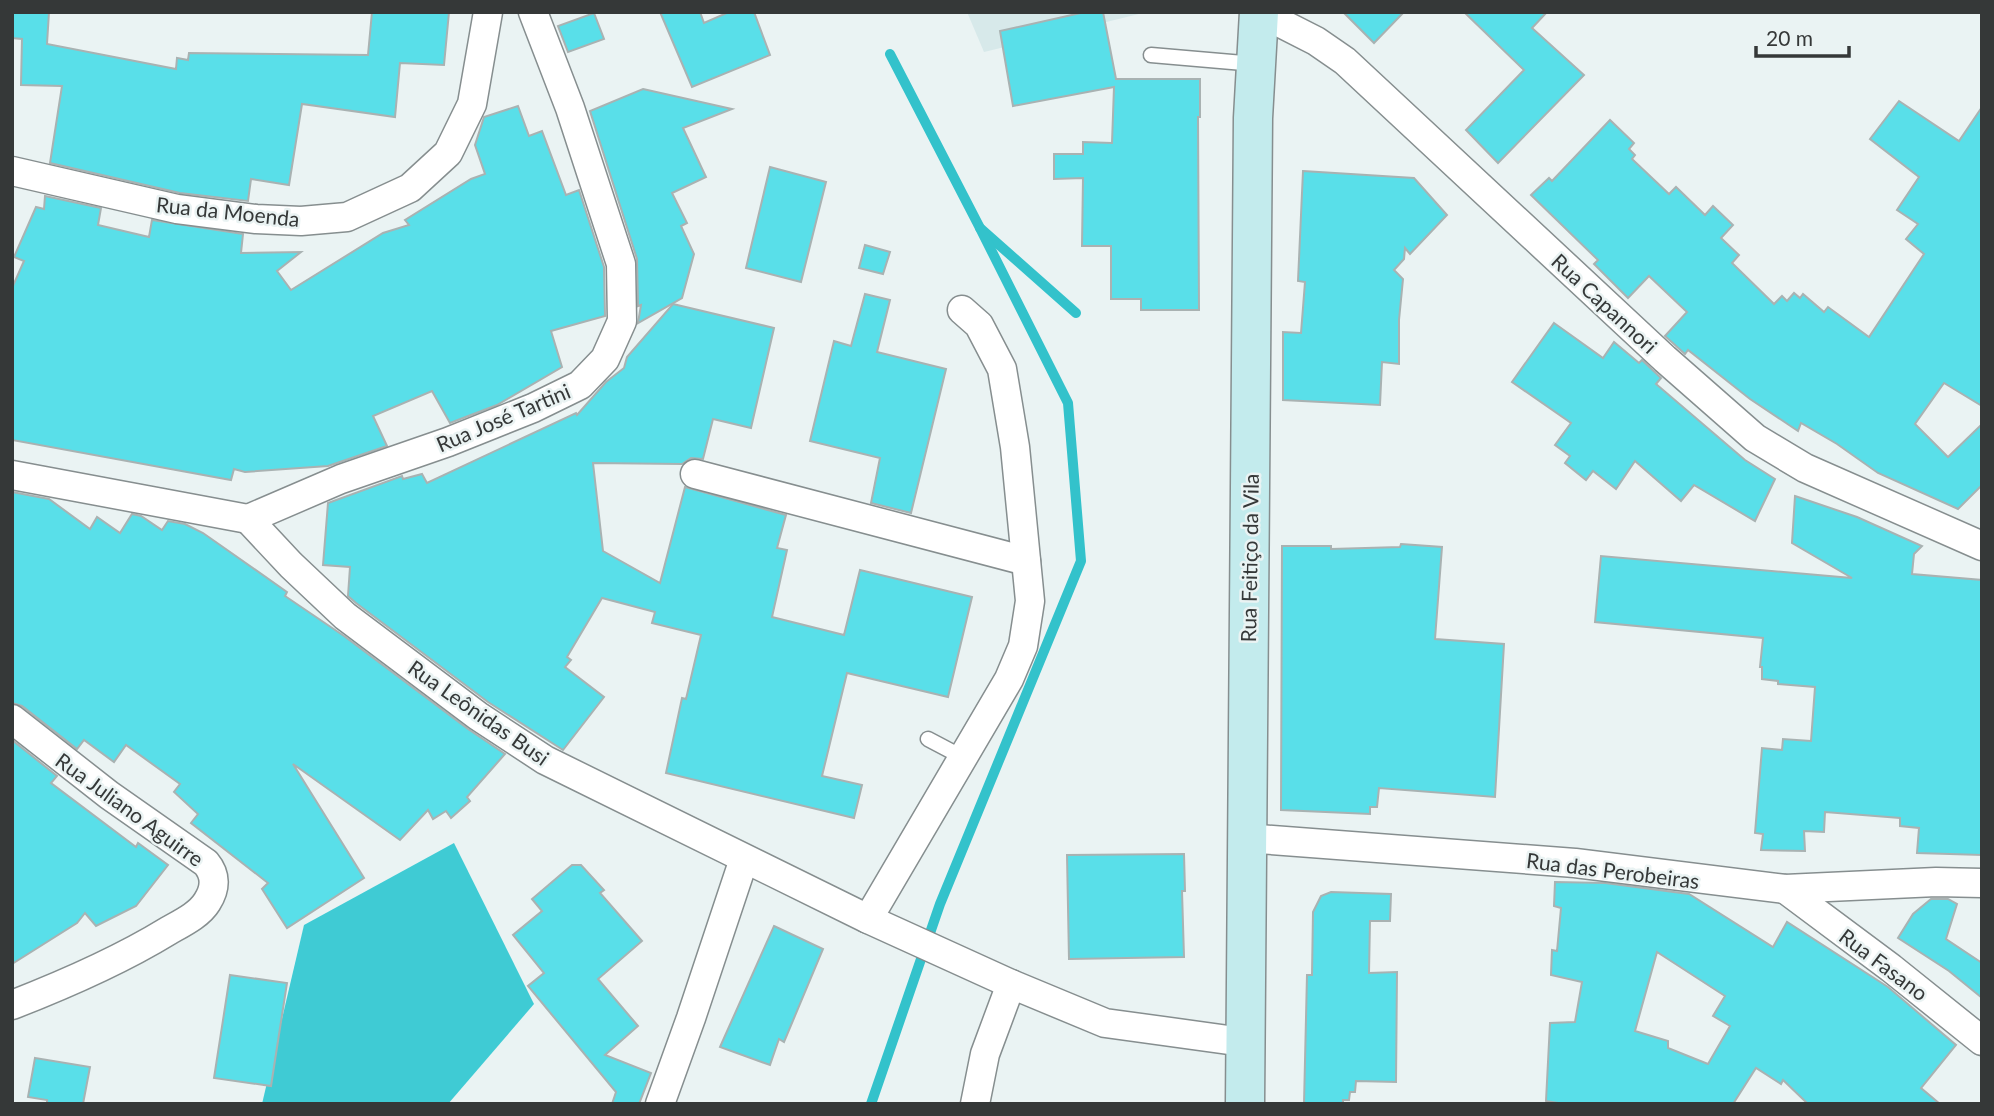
<svg xmlns="http://www.w3.org/2000/svg" width="1994" height="1116" font-family="Lato,sans-serif">
  <style>
    .built { fill: #d7e9ea }
    .forest { fill: #3fcbd4 }
    .lines { fill: none; stroke-linecap: round; stroke-linejoin: round }
    .stream { stroke: #33c2cb; stroke-width: 10 }
    .building { fill: #59dfe9; stroke: #a9b2b2; stroke-width: 2; fill-rule: evenodd }
    .lane-casing { stroke: #868e8f; stroke-width: 17 }
    .street-casing { stroke: #868e8f; stroke-width: 31 }
    .secondary-casing { stroke: #868e8f; stroke-width: 41 }
    .lane { stroke: #fff; stroke-width: 14 }
    .street { stroke: #fff; stroke-width: 28 }
    .secondary { stroke: #c3ebed; stroke-width: 38 }
    .labels { text-anchor: middle; dominant-baseline: central; stroke-width: 5; stroke-linejoin: round; paint-order: stroke }
    .street-label { font-size: 21px; fill: #353838; stroke: #eaf3f3 }
  </style>
  <rect width="100%" height="100%" fill="#eaf3f3"/>
  <path class="built" d="M 967,12 L 1147,12 L 984,52 Z"/>
  <path class="forest" d="M 454,843 L 534,1004 L 448,1104 L 262,1104 L 304,925 Z"/>
  <g class="lines">
    <g class="stream">
      <path d="M 890,54 L 980,228 L 1076,313"/>
      <path d="M 871,1104 L 940,904 L 1081,561 L 1068,403 L 980,228"/>
    </g>
  </g>
  <g class="building">
    <path d="M 12,12 L 49,12 L 47,44 L 176,69 L 177,58 L 188,60 L 189,53 L 368,55 L 372,12 L 449,12 L 444,65 L 400,63 L 395,117 L 302,104 L 289,185 L 251,179 L 248,201 L 180,193 L 50,163 L 62,86 L 21,85 L 22,39 L 12,38 Z"/>
    <path d="M 660,12 L 700,12 L 704,23 L 729,12 L 754,12 L 770,55 L 692,87 Z"/>
    <path d="M 1085,12 L 1103,12 L 1116,79 L 1200,79 L 1200,117 L 1198,117 L 1199,310 L 1141,310 L 1141,299 L 1111,299 L 1111,246 L 1082,246 L 1083,178 L 1054,179 L 1054,154 L 1083,154 L 1083,142 L 1112,143 L 1114,87 L 1013,106 L 1000,31 Z"/>
    <path d="M 1343,12 L 1404,12 L 1374,43 Z"/>
    <path d="M 1464,12 L 1547,12 L 1532,28 L 1584,75 L 1498,163 L 1466,130 L 1524,70 Z"/>
    <path d="M 594,13 L 604,39 L 568,52 L 558,26 Z"/>
    <path d="M 643,89 L 732,109 L 683,128 L 706,177 L 672,193 L 687,223 L 681,226 L 694,254 L 682,298 L 638,323 L 641,305 L 638,306 L 637,259 L 590,111 Z"/>
    <path d="M 1899,101 L 1959,141 L 1982,107 L 1982,406 L 1944,383 L 1915,424 L 1948,457 L 1982,424 L 1982,485 L 1958,509 L 1878,473 L 1837,444 L 1801,423 L 1798,431 L 1750,399 L 1688,350 L 1685,354 L 1665,336 L 1687,312 L 1649,276 L 1628,298 L 1594,264 L 1598,260 L 1531,195 L 1549,178 L 1552,181 L 1610,120 L 1634,143 L 1629,149 L 1635,155 L 1632,159 L 1669,194 L 1676,187 L 1705,215 L 1713,206 L 1733,225 L 1721,238 L 1739,255 L 1732,263 L 1774,304 L 1782,296 L 1787,301 L 1794,293 L 1800,298 L 1803,294 L 1824,312 L 1828,307 L 1869,337 L 1924,254 L 1906,239 L 1918,224 L 1897,210 L 1919,177 L 1870,139 Z"/>
    <path d="M 518,106 L 529,136 L 542,131 L 566,195 L 579,190 L 604,267 L 605,316 L 551,331 L 562,367 L 497,405 L 450,423 L 432,391 L 373,416 L 387,446 L 328,466 L 245,472 L 234,469 L 231,480 L 12,440 L 12,288 L 24,261 L 14,257 L 36,207 L 44,209 L 45,196 L 101,208 L 98,225 L 149,237 L 152,220 L 243,234 L 241,253 L 301,252 L 277,271 L 291,290 L 383,233 L 409,225 L 405,220 L 471,179 L 485,174 L 475,145 L 484,117 Z"/>
    <path d="M 770,167 L 826,182 L 801,282 L 746,268 Z"/>
    <path d="M 1303,171 L 1414,178 L 1447,215 L 1410,254 L 1405,248 L 1404,259 L 1394,270 L 1403,279 L 1399,320 L 1399,364 L 1382,362 L 1380,405 L 1283,400 L 1283,332 L 1301,333 L 1305,282 L 1298,281 Z"/>
    <path d="M 865,245 L 890,252 L 883,274 L 859,268 Z"/>
    <path d="M 865,294 L 890,300 L 877,352 L 946,369 L 911,513 L 871,503 L 880,458 L 810,441 L 834,341 L 851,346 Z"/>
    <path d="M 673,304 L 774,328 L 751,428 L 713,419 L 703,459 L 691,458 L 682,464 L 593,463 L 603,551 L 660,583 L 685,487 L 786,515 L 777,548 L 787,550 L 772,617 L 844,635 L 860,570 L 972,597 L 948,697 L 847,673 L 822,776 L 862,785 L 854,818 L 666,773 L 682,698 L 686,699 L 701,635 L 652,623 L 655,612 L 602,598 L 567,657 L 571,660 L 565,667 L 604,697 L 563,750 L 488,702 L 356,603 L 348,596 L 350,567 L 323,565 L 328,503 L 402,476 L 403,479 L 422,474 L 427,483 L 576,413 L 577,415 L 606,382 L 624,368 L 627,357 Z"/>
    <path d="M 1554,323 L 1603,358 L 1614,342 L 1639,363 L 1642,360 L 1661,378 L 1656,384 L 1745,460 L 1775,479 L 1755,521 L 1694,485 L 1681,501 L 1635,461 L 1616,489 L 1593,471 L 1586,480 L 1565,463 L 1570,456 L 1555,445 L 1571,423 L 1512,382 Z"/>
    <path d="M 12,492 L 49,499 L 90,529 L 97,517 L 120,533 L 132,514 L 141,516 L 162,530 L 168,521 L 185,524 L 203,533 L 287,592 L 285,596 L 344,636 L 468,729 L 505,754 L 467,797 L 470,801 L 451,818 L 446,811 L 433,819 L 428,810 L 400,840 L 293,764 L 364,878 L 287,928 L 262,889 L 268,883 L 191,823 L 198,814 L 174,792 L 180,784 L 126,745 L 114,762 L 84,740 L 77,749 L 22,706 L 12,703 Z"/>
    <path d="M 1795,496 L 1857,517 L 1922,546 L 1914,554 L 1912,574 L 1982,580 L 1982,855 L 1917,853 L 1919,828 L 1900,826 L 1900,818 L 1825,812 L 1824,832 L 1804,831 L 1805,851 L 1761,850 L 1763,834 L 1755,833 L 1762,748 L 1782,750 L 1783,739 L 1811,741 L 1815,687 L 1778,684 L 1778,681 L 1762,679 L 1762,667 L 1760,667 L 1763,638 L 1595,622 L 1601,556 L 1852,578 L 1792,543 Z"/>
    <path d="M 1401,544 L 1442,547 L 1435,639 L 1504,644 L 1495,797 L 1379,788 L 1377,807 L 1370,807 L 1370,814 L 1281,810 L 1282,546 L 1331,546 L 1331,549 L 1400,547 Z"/>
    <path d="M 12,740 L 57,776 L 51,783 L 136,847 L 138,843 L 168,865 L 136,906 L 96,926 L 85,913 L 77,923 L 12,964 Z"/>
    <path d="M 1184,854 L 1185,891 L 1182,891 L 1184,957 L 1069,959 L 1067,855 Z"/>
    <path d="M 572,865 L 581,865 L 604,890 L 600,893 L 642,941 L 598,979 L 638,1026 L 605,1055 L 651,1073 L 639,1104 L 612,1104 L 616,1092 L 528,986 L 544,973 L 513,935 L 542,911 L 532,899 Z"/>
    <path d="M 1555,882 L 1605,883 L 1689,894 L 1773,947 L 1787,922 L 1888,987 L 1956,1045 L 1921,1088 L 1940,1104 L 1808,1104 L 1783,1080 L 1781,1084 L 1756,1068 L 1733,1104 L 1564,1104 L 1546,1101 L 1550,1023 L 1575,1022 L 1582,982 L 1551,975 L 1552,950 L 1557,951 L 1561,908 L 1554,906 ZM 1657,952 L 1725,996 L 1713,1016 L 1730,1026 L 1708,1064 L 1668,1048 L 1668,1041 L 1635,1031 Z"/>
    <path d="M 1331,892 L 1391,894 L 1390,921 L 1370,921 L 1369,973 L 1397,972 L 1396,1082 L 1356,1081 L 1355,1092 L 1350,1092 L 1349,1100 L 1343,1100 L 1343,1104 L 1304,1104 L 1307,975 L 1312,975 L 1313,912 L 1321,896 Z"/>
    <path d="M 1931,899 L 1948,899 L 1957,904 L 1946,939 L 1982,963 L 1982,998 L 1949,971 L 1898,938 L 1913,914 Z"/>
    <path d="M 774,926 L 823,949 L 784,1042 L 779,1039 L 770,1065 L 720,1047 Z"/>
    <path d="M 230,975 L 287,983 L 271,1086 L 214,1078 Z"/>
    <path d="M 35,1058 L 90,1067 L 83,1104 L 47,1104 L 47,1100 L 28,1097 Z"/>
  </g>
  <g class="lines">
    <g class="lane-casing">
      <g id="lane">
        <path d="M 1151,55 L 1255,64"/>
        <path d="M 928,739 L 964,758"/>
      </g>
    </g>
    <g class="street-casing">
      <g id="street">
        <path d="M 1259,12 L 1316,41 L 1345,61 L 1665,359 L 1755,438 L 1805,468 L 1982,546"/>
        <path d="M 12,171 L 177,209 L 256,219 L 301,221 L 347,217 L 410,188 L 448,153 L 472,104 L 488,12"/>
        <path d="M 695,474 L 1026,561"/>
        <path d="M 12,475 L 248,519"/>
        <path d="M 248,519 L 291,565 L 345,616 L 478,716 L 545,760 L 868,919 L 1011,984 L 1105,1023 L 1243,1042"/>
        <path d="M 248,519 L 341,479 L 448,442 L 533,408 L 580,385 L 605,359 L 622,321 L 621,264 L 570,108 L 533,12"/>
        <path d="M 12,719 L 109,795 L 206,863 C 216,875 216,888 207,902 C 199,915 182,923 168,931 C 119,961 66,984 12,1005"/>
        <path d="M 1245,838 L 1575,863 L 1785,889 L 1936,882 L 1982,883"/>
        <path d="M 1785,889 L 1891,968 L 1982,1041"/>
        <path d="M 868,919 L 1009,679 L 1023,646 L 1030,601 L 1015,447 L 1002,369 L 979,325 L 962,310"/>
        <path d="M 660,1104 L 691,1018 L 744,859"/>
        <path d="M 975,1104 L 985,1054 L 1011,984"/>
      </g>
    </g>
    <g class="secondary-casing">
      <path id="secondary" d="M 1245,1104 L 1253,118 L 1259,12"/>
    </g>
    <use href="#lane" class="lane"/>
    <use href="#street" class="street"/>
    <use href="#secondary" class="secondary"/>
  </g>
  <g class="labels">
    <g class="street-label">
      <text transform="translate(228 211) rotate(6)">Rua da Moenda</text>
      <text transform="translate(1605 303) rotate(43)">Rua Capannori</text>
      <text transform="translate(503 417) rotate(-23)">Rua José Tartini</text>
      <text transform="translate(1249 558) rotate(-89)">Rua Feitiço da Vila</text>
      <text transform="translate(479 712) rotate(35)">Rua Leônidas Busi</text>
      <text transform="translate(130 809) rotate(36)">Rua Juliano Aguirre</text>
      <text transform="translate(1613 870) rotate(7)">Rua das Perobeiras</text>
      <text transform="translate(1884 964) rotate(37)">Rua Fasano</text>
    </g>
  </g>
  <rect width="1994" height="1116" fill="none" stroke="#353838" stroke-width="28"/>
  <path d="M1756 46v10h93v-10" fill="none" stroke="#353838" stroke-width="3.5"/>
  <text x="1766" y="46" font-size="21" fill="#353838" stroke="#eaf3f3" stroke-width="5" paint-order="stroke">20 m</text>
</svg>
